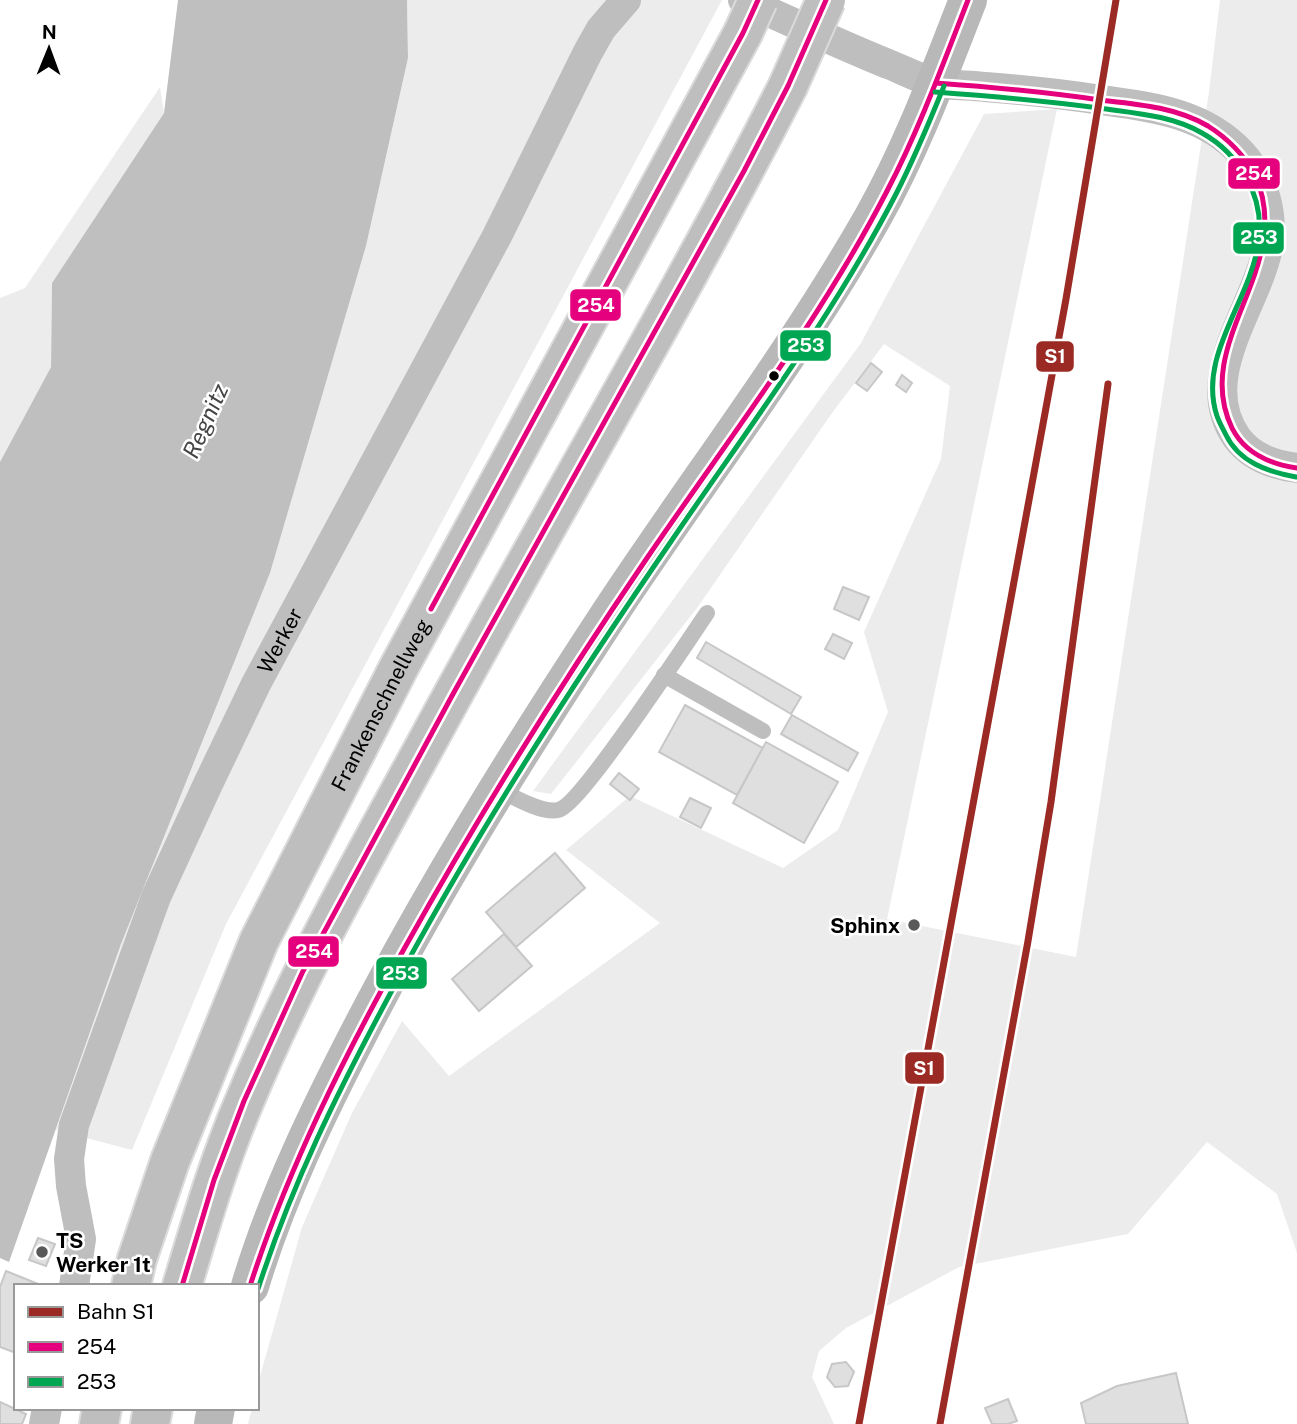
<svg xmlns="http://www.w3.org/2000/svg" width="1297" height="1424" font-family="'Public Sans',sans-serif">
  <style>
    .green { fill: #ececec }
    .water { fill: #bfbfbf }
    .building { fill: #dfdfdf; stroke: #c7c7c7; stroke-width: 2 }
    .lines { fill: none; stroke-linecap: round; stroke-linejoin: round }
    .highway-casing { stroke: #dbdbdb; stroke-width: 42 }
    .lane { stroke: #bebebe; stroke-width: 16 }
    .street { stroke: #bebebe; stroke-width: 30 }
    .secondary { stroke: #b8b8b8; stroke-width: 38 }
    .highway { stroke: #bebebe; stroke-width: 38 }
    .highway-bridge-casing { stroke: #dbdbdb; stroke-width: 42; stroke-linecap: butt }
    .highway-bridge { stroke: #bebebe; stroke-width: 38 }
    .bus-1-casing { stroke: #fff; stroke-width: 10 }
    .bus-2-casing { stroke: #fff; stroke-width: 10 }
    .bus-1 { stroke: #e5007d; stroke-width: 5 }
    .bus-2 { stroke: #00a651; stroke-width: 5 }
    .rail-1-casing { stroke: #fff; stroke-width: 12 }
    .rail-1 { stroke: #9a2a23; stroke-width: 7 }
    .bus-dot { fill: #000; stroke: #fff; stroke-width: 2.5 }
    .poi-dot { fill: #595959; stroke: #fff; stroke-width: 2.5 }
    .labels { text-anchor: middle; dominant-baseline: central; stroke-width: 5; stroke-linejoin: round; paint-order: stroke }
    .street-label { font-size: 21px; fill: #000; stroke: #fff }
    .poi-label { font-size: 21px; font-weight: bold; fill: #000; stroke: #fff; text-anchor: end }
    .water-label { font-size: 23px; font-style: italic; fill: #444; stroke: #fff }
    .line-badge { stroke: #fff; stroke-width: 2.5 }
    .badge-label { font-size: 19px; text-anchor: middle; font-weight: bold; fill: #fff }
  </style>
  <rect width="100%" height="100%" fill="#fff"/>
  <g class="green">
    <path d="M 407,0 L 722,0 L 226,924 L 132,1150 L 56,1130 L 121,944 L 270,573 L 366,246 L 408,58 Z"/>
    <path d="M 1220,0 L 1297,0 L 1297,1253 L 1277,1194 L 1207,1142 L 1128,1234 L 959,1267 L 846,1328 L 819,1351 L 812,1377 L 834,1424 L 248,1424 L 252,1408 L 257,1408 L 257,1387 L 302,1227 L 352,1113 L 402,1021 L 449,1076 L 660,923 L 566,850 L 630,796 L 783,868 L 838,830 L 888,712 L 864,632 L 941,459 L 950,386 L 884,344 L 832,413 L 697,608 L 551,794 L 533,791 L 861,343 L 984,114 L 1057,109 L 887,919 L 1076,957 L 1209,92 Z"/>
    <path d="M 160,87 L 164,113 L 52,283 L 51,367 L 0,462 L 0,298 L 25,288 Z"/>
  </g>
  <path class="water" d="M 178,0 L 407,0 L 408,58 L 366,246 L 270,573 L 121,944 L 9,1262 L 0,1258 L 0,462 L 51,367 L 52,283 L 164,113 Z"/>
  <g class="building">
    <path d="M 871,363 L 882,372 L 867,391 L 856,383 Z"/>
    <path d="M 902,375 L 912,383 L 906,392 L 896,385 Z"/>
    <path d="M 843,587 L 869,597 L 859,620 L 834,609 Z"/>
    <path d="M 833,634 L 852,643 L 844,659 L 825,649 Z"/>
    <path d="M 706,642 L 801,697 L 791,714 L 697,658 Z"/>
    <path d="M 685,705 L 763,748 L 737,795 L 659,752 Z"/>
    <path d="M 792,715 L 858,753 L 848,771 L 781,734 Z"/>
    <path d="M 766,742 L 838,782 L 804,843 L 733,803 Z"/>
    <path d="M 619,773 L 639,789 L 630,800 L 610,784 Z"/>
    <path d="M 690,798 L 711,808 L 701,828 L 680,817 Z"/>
    <path d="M 555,853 L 585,888 L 516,947 L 486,912 Z"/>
    <path d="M 504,934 L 532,966 L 479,1011 L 452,979 Z"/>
    <path d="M 38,1238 L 55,1244 L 46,1266 L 29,1260 Z"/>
    <path d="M 6,1271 L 43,1286 L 16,1286 L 16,1353 L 0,1347 L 0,1287 Z"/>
    <path d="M 846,1362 L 854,1372 L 848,1386 L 835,1387 L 827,1377 L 832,1364 Z"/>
    <path d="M 1176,1373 L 1188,1424 L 1086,1424 L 1081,1403 L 1117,1386 Z"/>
    <path d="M 1008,1399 L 1017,1421 L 1008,1424 L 992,1424 L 985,1408 Z"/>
    <path d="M 0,1402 L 26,1414 L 22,1424 L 0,1424 Z"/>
  </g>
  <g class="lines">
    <g class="highway-casing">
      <g id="highway">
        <path id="s2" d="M 131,1286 L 137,1259 L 170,1161 L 259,941 L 399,667 L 743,33"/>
        <path d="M 182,1286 C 201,1223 219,1160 245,1100 C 296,977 362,861 426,744 C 545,524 674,309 788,86"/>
        <path d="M 99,1424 L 102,1408"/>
        <path d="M 150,1424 L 153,1408"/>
      </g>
    </g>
    <g class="lane">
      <path d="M 664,675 L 763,731"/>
      <path d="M 498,789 C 512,796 542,814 558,810 C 580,806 687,642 707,613"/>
    </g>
    <g class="street">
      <path d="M 743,0 C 791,22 839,44 888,64 C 904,70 921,80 938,83 C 953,86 970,85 985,87 C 1024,90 1063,94 1101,100 C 1152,107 1205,113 1242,154 C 1264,178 1274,215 1268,247 C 1257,306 1194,378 1237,438 C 1252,458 1274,465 1297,468"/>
      <path id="s1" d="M 74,1286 L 81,1239 L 71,1186 L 69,1159 L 74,1125 L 156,897 L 208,784 L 256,684 L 497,236 L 588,52 L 601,29 L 626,0"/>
      <path d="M 44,1424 L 47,1408"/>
    </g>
    <g class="secondary">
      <path d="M 250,1286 C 277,1196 319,1110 362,1027 C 437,882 524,744 614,607 C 700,477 796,353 873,217 C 912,148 939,74 968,0"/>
      <path d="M 213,1424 L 216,1408"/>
    </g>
    <use href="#highway" class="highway"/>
    <g class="highway-bridge-casing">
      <g id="highway-bridge">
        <path d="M 743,33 L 758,0"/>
        <path d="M 788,86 L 826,0"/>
      </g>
    </g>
    <use href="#highway-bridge" class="highway-bridge"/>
    <g class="bus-1-casing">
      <g id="bus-1">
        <path d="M 936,83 C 991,87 1045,92 1100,100 C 1136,104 1176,107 1208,126 C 1227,138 1244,155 1255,175 C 1297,268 1190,341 1232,428 C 1245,454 1270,464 1297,468"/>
        <path d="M 431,609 L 743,33 L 758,0"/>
        <path d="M 182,1286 L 214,1180 L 244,1101 L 303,971 L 453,694 L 744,171 L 788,86 L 826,0"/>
        <path d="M 250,1286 C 288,1168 344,1057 404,949 C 479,815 561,684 647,558 C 729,438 820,321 887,191 C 919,130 943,64 968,0"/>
      </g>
    </g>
    <g class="bus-2-casing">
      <g id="bus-2">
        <path d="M 935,92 C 990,96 1045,101 1099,108 C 1133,113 1171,115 1202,133 C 1220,143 1236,159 1246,177 C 1296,265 1190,335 1217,416 C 1219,422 1223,429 1226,435 C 1239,462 1268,472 1296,477"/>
        <path d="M 258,1289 C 291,1186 338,1091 389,996 C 473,838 571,687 672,540 C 749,427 833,316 896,194 C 914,159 929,123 944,86"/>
      </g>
    </g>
    <use href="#bus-1" class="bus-1"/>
    <use href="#bus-2" class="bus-2"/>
    <g class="rail-1-casing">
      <g id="rail-1">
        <path d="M 859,1424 L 1066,299 L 1116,0"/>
        <path d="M 940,1424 L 1028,941 L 1051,802 L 1108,384"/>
      </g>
    </g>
    <use href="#rail-1" class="rail-1"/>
  </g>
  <circle class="bus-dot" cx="774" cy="376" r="6"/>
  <g class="poi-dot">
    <circle cx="914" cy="925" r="7"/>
    <circle cx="42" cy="1252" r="7"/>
  </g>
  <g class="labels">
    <g class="street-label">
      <text stroke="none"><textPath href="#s1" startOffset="690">Werker</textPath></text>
      <text stroke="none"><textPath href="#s2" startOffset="634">Frankenschnellweg</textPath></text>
    </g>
    <g class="poi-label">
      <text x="900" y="925">Sphinx</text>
      <text x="56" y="1240" text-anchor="start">TS<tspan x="56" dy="24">Werker 1t</tspan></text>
    </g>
    <g class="water-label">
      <text transform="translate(205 421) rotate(-66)">Regnitz</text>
    </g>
  </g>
  <g class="line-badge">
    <rect x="1227" y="157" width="54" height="33" rx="7" fill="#e5007d"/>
    <rect x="1232" y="221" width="53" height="34" rx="7" fill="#00a651"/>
    <rect x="569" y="288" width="53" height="34" rx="7" fill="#e5007d"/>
    <rect x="779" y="329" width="53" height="33" rx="7" fill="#00a651"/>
    <rect x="1035" y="340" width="40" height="33" rx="7" fill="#9a2a23"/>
    <rect x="287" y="935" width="53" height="33" rx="7" fill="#e5007d"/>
    <rect x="375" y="956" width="53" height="34" rx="7" fill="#00a651"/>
    <rect x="904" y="1051" width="41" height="34" rx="7" fill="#9a2a23"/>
  </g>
  <g class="badge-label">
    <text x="1254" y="180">254</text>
    <text x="1259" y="244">253</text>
    <text x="596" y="312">254</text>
    <text x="806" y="352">253</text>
    <text x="1055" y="363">S1</text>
    <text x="314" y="958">254</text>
    <text x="401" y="980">253</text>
    <text x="924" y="1075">S1</text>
  </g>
  <rect x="14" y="1284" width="245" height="126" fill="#ffffff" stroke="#999999" stroke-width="2"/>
  <rect x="28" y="1307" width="35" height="10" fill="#9a2a23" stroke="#999999" stroke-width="2"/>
  <text x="77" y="1319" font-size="21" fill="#000000">Bahn S1</text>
  <rect x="28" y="1342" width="35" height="10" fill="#e5007d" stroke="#999999" stroke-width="2"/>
  <text x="77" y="1354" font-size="21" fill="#000000">254</text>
  <rect x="28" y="1377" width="35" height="10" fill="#00a651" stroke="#999999" stroke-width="2"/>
  <text x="77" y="1389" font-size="21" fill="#000000">253</text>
  <g transform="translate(49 49) rotate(1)" stroke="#ffffff" stroke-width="5" paint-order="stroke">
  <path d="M0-5L12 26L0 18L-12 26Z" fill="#000000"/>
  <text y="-10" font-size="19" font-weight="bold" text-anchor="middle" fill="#000000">N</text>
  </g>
</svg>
